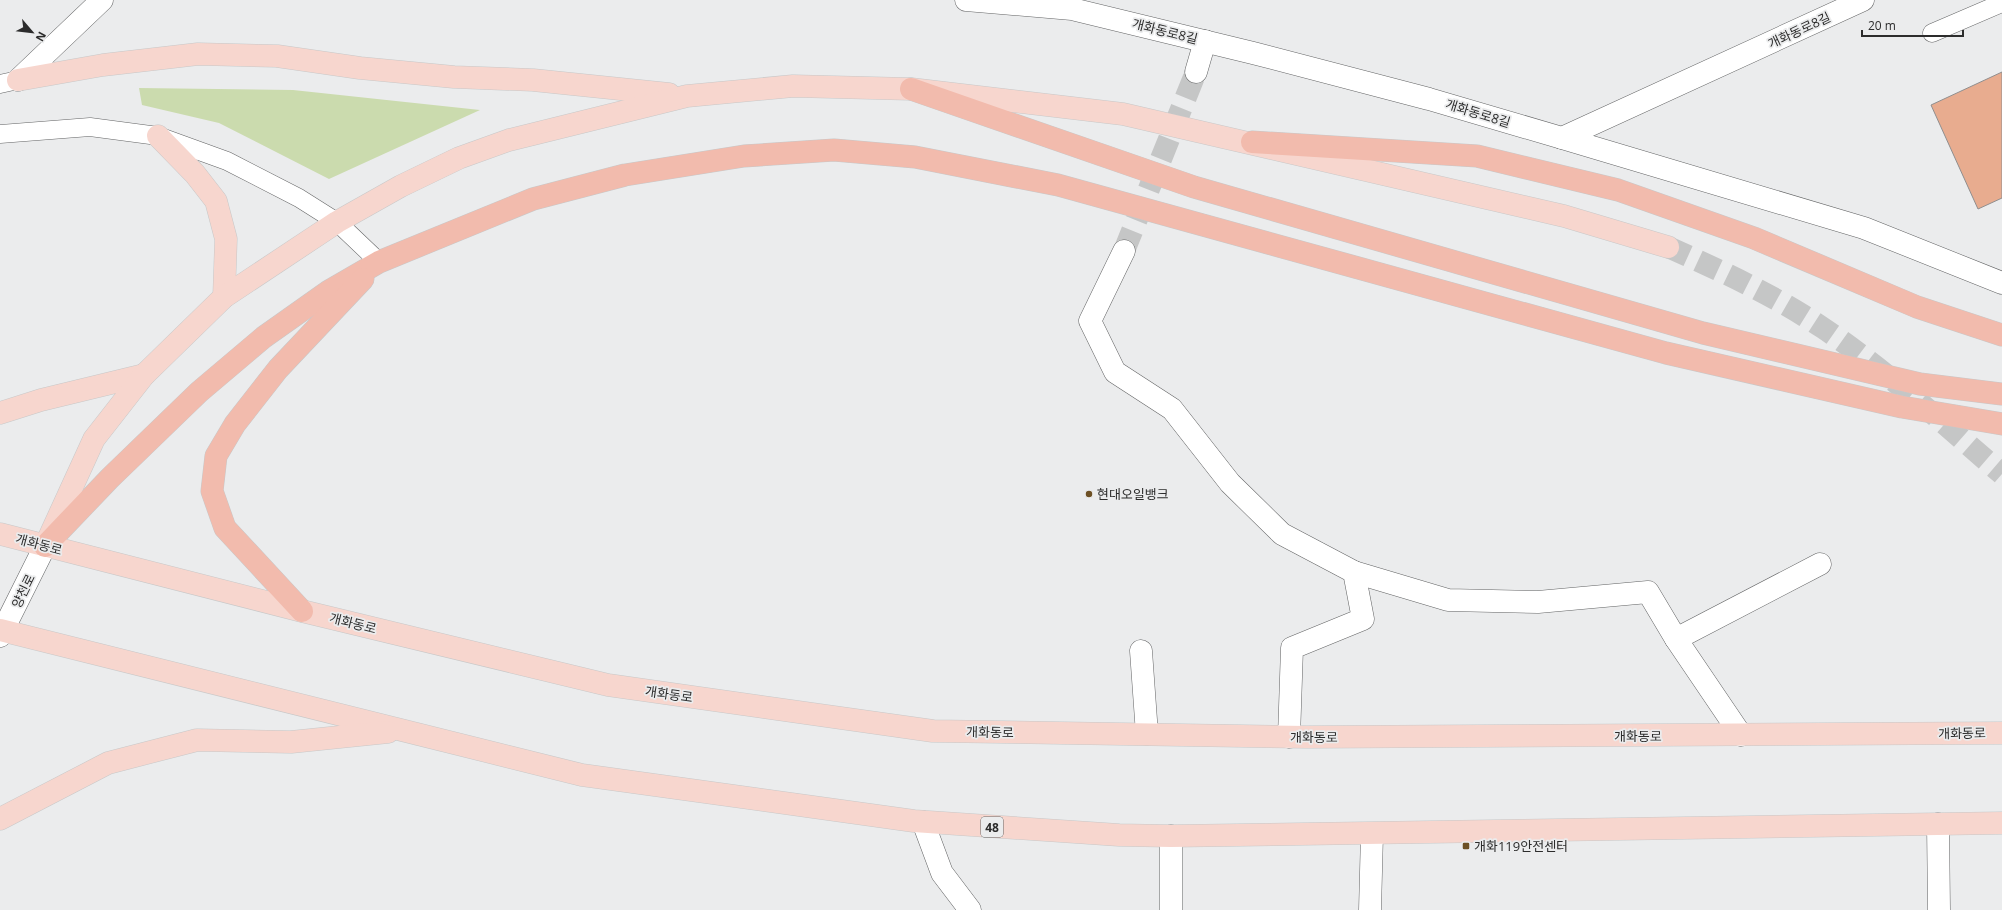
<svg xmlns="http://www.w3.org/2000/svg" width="2002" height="910" font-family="'Open Sans','Noto Sans KR',sans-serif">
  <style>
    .green { fill: #cbdbae }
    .building { fill: #e8ac8f; stroke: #908e8e }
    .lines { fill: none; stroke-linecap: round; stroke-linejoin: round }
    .minor-tunnel { stroke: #c5c6c6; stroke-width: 22; stroke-dasharray: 22 11; stroke-linecap: butt }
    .primary-tunnel { stroke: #c5c6c6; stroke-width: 22; stroke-dasharray: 22 11; stroke-linecap: butt }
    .service-casing { stroke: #636465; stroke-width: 19 }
    .minor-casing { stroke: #636465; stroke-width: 23 }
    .secondary-casing { stroke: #636465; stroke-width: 23 }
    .primary-casing { stroke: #c8c8c8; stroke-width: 23 }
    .motorway-casing { stroke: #c8c8c8; stroke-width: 23 }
    .service { stroke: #fff; stroke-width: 18 }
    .minor { stroke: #fff; stroke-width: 22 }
    .secondary { stroke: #fff; stroke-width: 22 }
    .primary { stroke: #f7d6ce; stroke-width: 22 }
    .motorway { stroke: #f2bbad; stroke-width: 22 }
    .poi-dot { fill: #6d5024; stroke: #ebeced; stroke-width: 1.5 }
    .labels { text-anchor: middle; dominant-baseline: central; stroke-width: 3.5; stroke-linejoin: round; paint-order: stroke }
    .shield { fill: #ebeced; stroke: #656666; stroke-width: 1 }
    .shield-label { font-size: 12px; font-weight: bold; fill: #2c2c2c }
    .street-label { font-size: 13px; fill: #2c2c2c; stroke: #ebeced }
    .poi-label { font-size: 13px; fill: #2c2c2c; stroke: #ebeced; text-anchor: start }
  </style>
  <rect width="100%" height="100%" fill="#ebeced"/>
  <path class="green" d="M 139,88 L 293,90 L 480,110 L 329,179 L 219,123 L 142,105 Z"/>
  <path class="building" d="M 2002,72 L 2002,198 L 1978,209 L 1931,105 Z"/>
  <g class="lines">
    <path class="minor-tunnel" d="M 1124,251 L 1196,72"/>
    <path class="primary-tunnel" d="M 1668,247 C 1721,271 1774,295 1823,328 C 1887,371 1944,424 2002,474"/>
    <g class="service-casing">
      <g id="service">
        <path d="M 1932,33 L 2002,3"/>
        <path d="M 0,84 L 18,80"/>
        <path d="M 0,134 L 90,127 L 158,136 L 227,161 L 299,198 L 337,222 L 379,262"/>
      </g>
    </g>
    <g class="minor-casing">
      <g id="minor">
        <path d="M 966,0 L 1072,9 L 1253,53 L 1429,99 L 1562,138 L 1863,0"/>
        <path d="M 1196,72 L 1205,41"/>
        <path d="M 18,80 L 102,0"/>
        <path d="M 1562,138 L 1864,228 L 2002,283"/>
        <path d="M 1124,251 L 1090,321 L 1115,372 L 1172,409 L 1230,483 L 1282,534 L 1354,572 L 1363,619 L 1292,648 L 1289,737"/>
        <path d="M 1354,572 L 1448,600 L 1538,602 L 1648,592 L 1676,639 L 1741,735"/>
        <path d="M 1676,639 L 1820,564"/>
        <path d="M 1141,651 L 1147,734"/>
        <path d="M 923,822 L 942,873 L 970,910"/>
        <path d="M 1938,824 L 1939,910"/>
        <path d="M 1171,910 L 1171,836"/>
        <path d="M 1370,910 L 1372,834"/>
      </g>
    </g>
    <g class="secondary-casing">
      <path id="secondary" d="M 0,636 L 45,546"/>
    </g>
    <g class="primary-casing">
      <g id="primary">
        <path d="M 18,80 L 103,65 L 198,54 L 277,56 L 360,68 L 454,77 L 533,80 L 669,94"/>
        <path d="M 158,136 L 195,174 L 216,201 L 226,239 L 224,297"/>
        <path d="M 0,413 L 41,400 L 144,375"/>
        <path d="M 0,534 L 302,611 L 608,685 L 933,731 L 1307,737 L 2002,733"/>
        <path d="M 46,544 L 94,439 L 144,375 L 224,297 L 337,222 L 401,186 L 459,158 L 509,140 L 687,96 L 793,86 L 911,89 L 1123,114 L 1564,216 L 1668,247"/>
        <path d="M 0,630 L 582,775 L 914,821 L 1119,835 L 1171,836 L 2002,823"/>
        <path d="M 0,819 L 108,763 L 197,740 L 291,742 L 388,732"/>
      </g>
    </g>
    <g class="motorway-casing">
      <g id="motorway">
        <path d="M 911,89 L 1194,187 L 1703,333 L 1920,384 L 2002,394"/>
        <path d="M 1252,142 L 1477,156 L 1618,190 L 1754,238 L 1917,307 L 2002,335"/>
        <path d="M 45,546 L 110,478 L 199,392 L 264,337 L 329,291 L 379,262 L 533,199 L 625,175 L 744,156 L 834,150 L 915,157 L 1058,185 L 1666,353 L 1902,407 L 2002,424"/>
        <path d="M 302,611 L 225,528 L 212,491 L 216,456 L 235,424 L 278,369 L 363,279"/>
      </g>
    </g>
    <use href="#service" class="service"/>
    <use href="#minor" class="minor"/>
    <use href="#secondary" class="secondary"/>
    <use href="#primary" class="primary"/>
    <use href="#motorway" class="motorway"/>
  </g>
  <g class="poi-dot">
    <circle cx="1089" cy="494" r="4"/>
    <rect x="1462" y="842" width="8" height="8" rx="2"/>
  </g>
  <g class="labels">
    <rect class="shield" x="981" y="817" width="22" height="20" rx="3"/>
    <g class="shield-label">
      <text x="992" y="827">48</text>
    </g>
    <g class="street-label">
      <text transform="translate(1799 30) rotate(-25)">개화동로8길</text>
      <text transform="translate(1165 31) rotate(14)">개화동로8길</text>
      <text transform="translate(1478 113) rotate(17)">개화동로8길</text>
      <text transform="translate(39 544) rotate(15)">개화동로</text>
      <text transform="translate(23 591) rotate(-64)">양천로</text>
      <text transform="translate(353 623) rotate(14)">개화동로</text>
      <text transform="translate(669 694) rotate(8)">개화동로</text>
      <text transform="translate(990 732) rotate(1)">개화동로</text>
      <text transform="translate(1962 733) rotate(-1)">개화동로</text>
      <text x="1638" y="736">개화동로</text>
      <text x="1314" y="737">개화동로</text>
    </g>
    <g class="poi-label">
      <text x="1097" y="494">현대오일뱅크</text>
      <text x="1474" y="846">개화119안전센터</text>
    </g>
  </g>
  <g transform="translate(32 32) rotate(118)" stroke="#ebeced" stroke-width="3" paint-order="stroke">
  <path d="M0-3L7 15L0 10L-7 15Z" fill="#2c2c2c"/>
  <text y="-6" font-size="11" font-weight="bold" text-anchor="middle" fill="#2c2c2c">N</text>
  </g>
  <path d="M1862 30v6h101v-6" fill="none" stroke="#2c2c2c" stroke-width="2"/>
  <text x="1868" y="30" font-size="12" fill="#2c2c2c" stroke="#ebeced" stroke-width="3" paint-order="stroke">20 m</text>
</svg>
